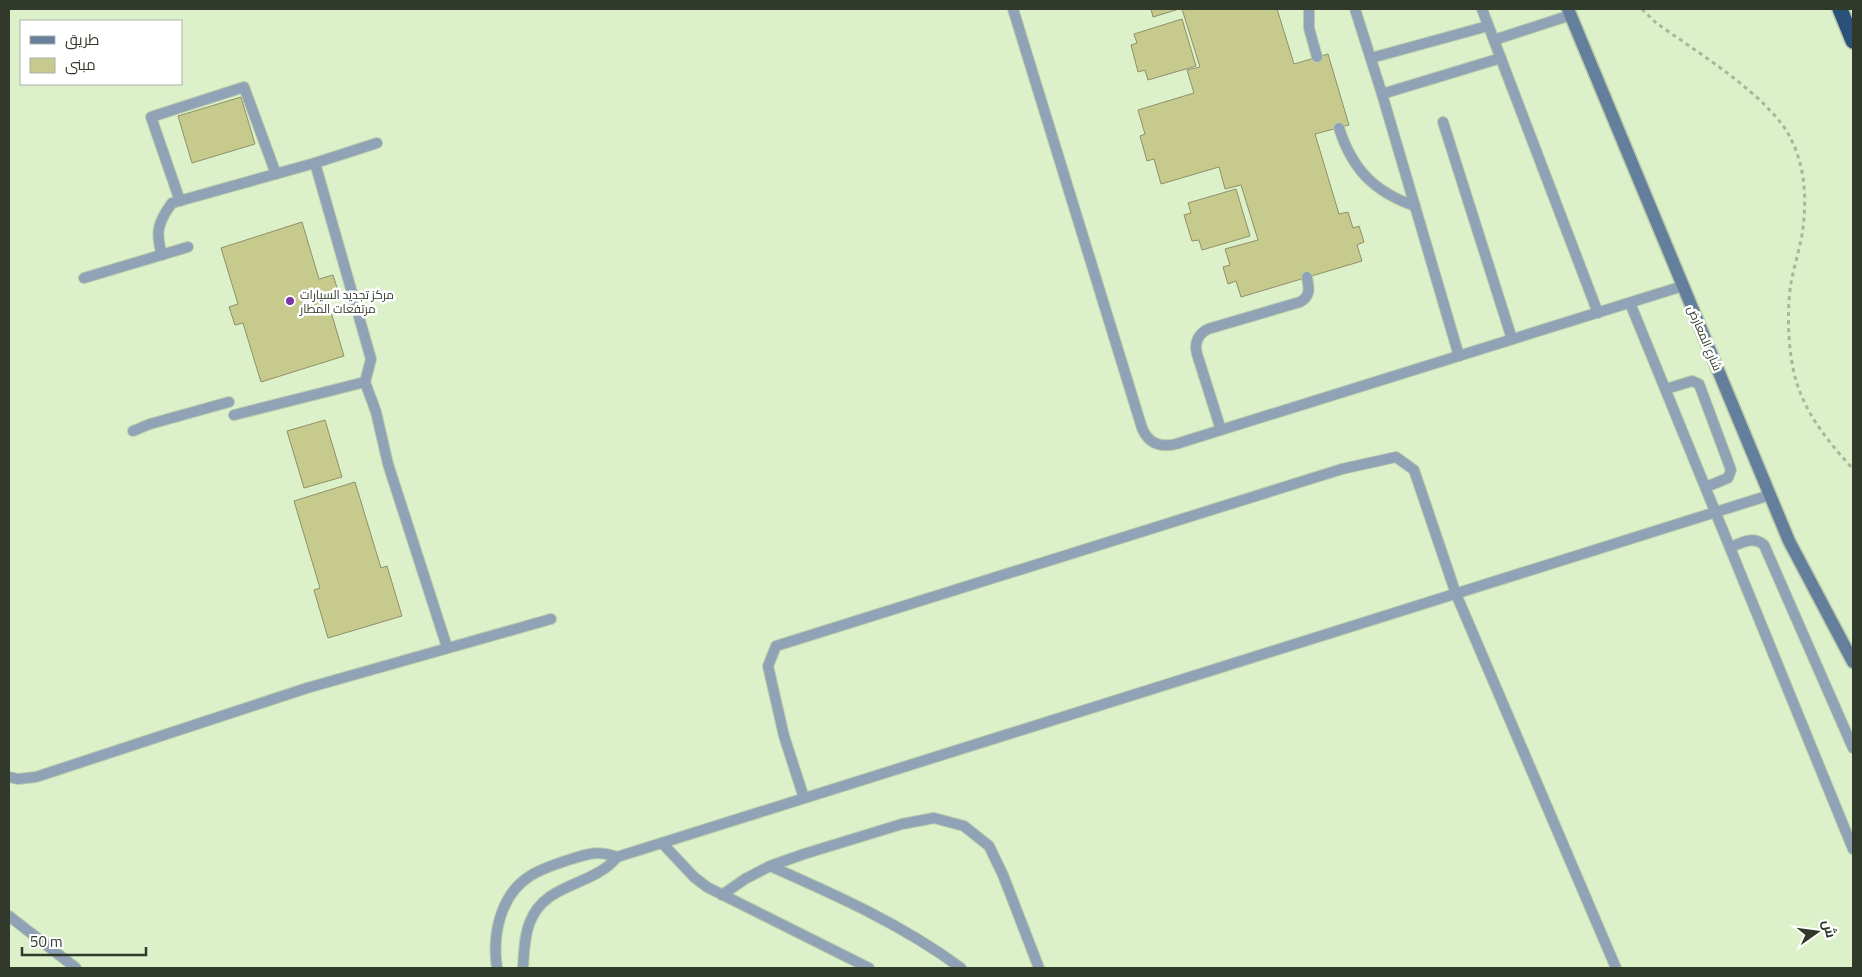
<svg xmlns="http://www.w3.org/2000/svg" width="1862" height="977" font-family="'Titillium Web',Cairo,sans-serif">
  <style>
    .building { fill: #c7ca8d; stroke: #8e9069 }
    .lines { fill: none; stroke-linecap: round; stroke-linejoin: round }
    .lane-casing { stroke: #baccaa; stroke-width: 12 }
    .secondary-casing { stroke: #baccaa; stroke-width: 15 }
    .highway-casing { stroke: #baccaa; stroke-width: 18 }
    .path { stroke: #a6b898; stroke-width: 3; stroke-dasharray: 4 4; stroke-linecap: butt }
    .lane { stroke: #8fa2b6; stroke-width: 10 }
    .secondary { stroke: #647f9c; stroke-width: 12 }
    .highway { stroke: #295179; stroke-width: 15 }
    .poi-dot { fill: #7e35a7; stroke: #fff; stroke-width: 2 }
    .labels { text-anchor: middle; dominant-baseline: central; stroke-width: 5; stroke-linejoin: round; paint-order: stroke }
    .poi-label { font-size: 12px; fill: #313a2a; stroke: #fff; text-anchor: start }
    .street-label { font-size: 12px; fill: #313a2a; stroke: #fff }
  </style>
  <rect width="100%" height="100%" fill="#dcf1ca"/>
  <g class="building">
    <path d="M 1151,9 L 1179,9 L 1153,17 Z"/>
    <path d="M 1182,9 L 1277,9 L 1294,64 L 1328,54 L 1349,125 L 1315,134 L 1339,214 L 1348,212 L 1353,228 L 1359,226 L 1364,242 L 1357,245 L 1362,261 L 1241,297 L 1236,281 L 1228,284 L 1223,267 L 1230,265 L 1225,249 L 1258,240 L 1241,185 L 1225,189 L 1219,167 L 1161,184 L 1154,159 L 1147,161 L 1140,136 L 1145,134 L 1138,110 L 1194,93 L 1187,70 L 1200,67 Z"/>
    <path d="M 1182,19 L 1196,66 L 1148,80 L 1145,70 L 1138,72 L 1131,45 L 1137,43 L 1134,34 Z"/>
    <path d="M 241,97 L 255,144 L 192,163 L 178,116 Z"/>
    <path d="M 1236,189 L 1250,236 L 1202,250 L 1199,240 L 1192,241 L 1184,215 L 1191,213 L 1188,203 Z"/>
    <path d="M 302,222 L 319,279 L 333,275 L 338,291 L 326,295 L 344,356 L 261,382 L 243,323 L 235,325 L 229,307 L 238,304 L 221,248 Z"/>
    <path d="M 325,420 L 342,477 L 304,488 L 287,431 Z"/>
    <path d="M 355,482 L 381,568 L 387,566 L 402,616 L 328,638 L 314,590 L 320,588 L 294,501 Z"/>
  </g>
  <g class="lines">
    <g class="lane-casing">
      <g id="lane">
        <path d="M 1013,9 L 1142,428 C 1148,443 1160,448 1176,444 L 1683,286"/>
        <path d="M 1309,9 L 1309,28 L 1317,57"/>
        <path d="M 1355,9 L 1382,94 L 1459,356"/>
        <path d="M 1482,9 L 1598,313"/>
        <path d="M 1494,40 L 1571,15"/>
        <path d="M 1371,58 L 1488,26"/>
        <path d="M 1382,94 L 1501,58"/>
        <path d="M 1443,122 L 1512,339"/>
        <path d="M 1339,128 C 1352,169 1374,192 1415,206"/>
        <path d="M 377,143 L 315,163 L 371,359 L 365,382 L 376,412 L 388,464 L 447,647"/>
        <path d="M 180,201 L 151,117 L 244,87 L 276,174"/>
        <path d="M 162,255 C 155,232 158,222 172,203 L 315,163"/>
        <path d="M 84,278 L 188,247"/>
        <path d="M 1630,303 L 1853,849"/>
        <path d="M 1666,389 L 1692,381 L 1699,384 L 1731,470 L 1728,478 L 1706,487"/>
        <path d="M 234,415 L 365,382"/>
        <path d="M 1221,430 L 1197,354 C 1194,343 1198,334 1208,329 L 1300,302 C 1311,296 1309,288 1307,277"/>
        <path d="M 133,431 L 150,424 L 229,402"/>
        <path d="M 1731,547 C 1743,542 1753,536 1764,545 L 1853,748"/>
        <path d="M 9,777 L 18,779 L 36,777 L 307,688 L 551,619"/>
        <path d="M 804,798 L 784,736 L 768,666 L 776,646 L 1342,469 L 1396,457 L 1414,470 L 1456,594 L 1616,968"/>
        <path d="M 662,843 L 694,877 L 707,887 L 869,968"/>
        <path d="M 770,866 C 836,895 903,925 961,968"/>
        <path d="M 722,895 L 745,879 L 770,866 L 804,854 L 902,824 L 934,818 L 964,826 L 989,846 L 1003,875 L 1039,968"/>
        <path d="M 9,916 L 76,968"/>
        <path d="M 497,968 C 492,935 500,895 530,876 C 540,869 554,865 565,861 C 586,855 596,849 617,857"/>
        <path d="M 523,968 C 524,954 524,936 530,922 C 545,882 593,887 617,857 L 1770,495"/>
      </g>
    </g>
    <g class="secondary-casing">
      <path id="secondary" d="M 1568,9 L 1789,541 L 1853,662"/>
    </g>
    <g class="highway-casing">
      <path id="highway" d="M 1840,9 L 1853,41"/>
    </g>
    <path class="path" d="M 1642,9 L 1655,22 C 1695,51 1770,96 1791,139 C 1806,169 1807,203 1802,235 C 1799,251 1794,267 1791,283 C 1786,314 1788,363 1800,392 C 1811,421 1833,447 1853,469"/>
    <use href="#lane" class="lane"/>
    <use href="#secondary" class="secondary"/>
    <use href="#highway" class="highway"/>
  </g>
  <circle class="poi-dot" cx="290" cy="301" r="5"/>
  <g class="labels">
    <g class="poi-label">
      <text x="300" y="294">مركز تجديد السيارات<tspan x="300" dy="14">مرتفعات المطار</tspan></text>
    </g>
    <g class="street-label">
      <text transform="translate(1705 338) rotate(67)">شارع المعارض</text>
    </g>
  </g>
  <rect width="1862" height="977" fill="none" stroke="#313a2a" stroke-width="20"/>
  <rect x="20" y="20" width="162" height="65" fill="#ffffff" stroke="#adb0aa"/>
  <rect x="30" y="36" width="25" height="8" fill="#647f9c" stroke="#adb0aa"/>
  <text x="65" y="45" font-size="15" fill="#313a2a">طريق</text>
  <rect x="30" y="58" width="25" height="15" fill="#c7ca8d" stroke="#adb0aa"/>
  <text x="65" y="70" font-size="15" fill="#313a2a">مبنى</text>
  <g transform="translate(1817 932) rotate(76)" stroke="#ffffff" stroke-width="4" paint-order="stroke">
  <path d="M0-4L9 19L0 12L-9 19Z" fill="#313a2a"/>
  <text y="-8" font-size="14" font-weight="bold" text-anchor="middle" fill="#313a2a">ش</text>
  </g>
  <path d="M22 947v8h124v-8" fill="none" stroke="#313a2a" stroke-width="2.5"/>
  <text x="30" y="947" font-size="15" fill="#313a2a" stroke="#ffffff" stroke-width="4" paint-order="stroke">50 m</text>
</svg>
